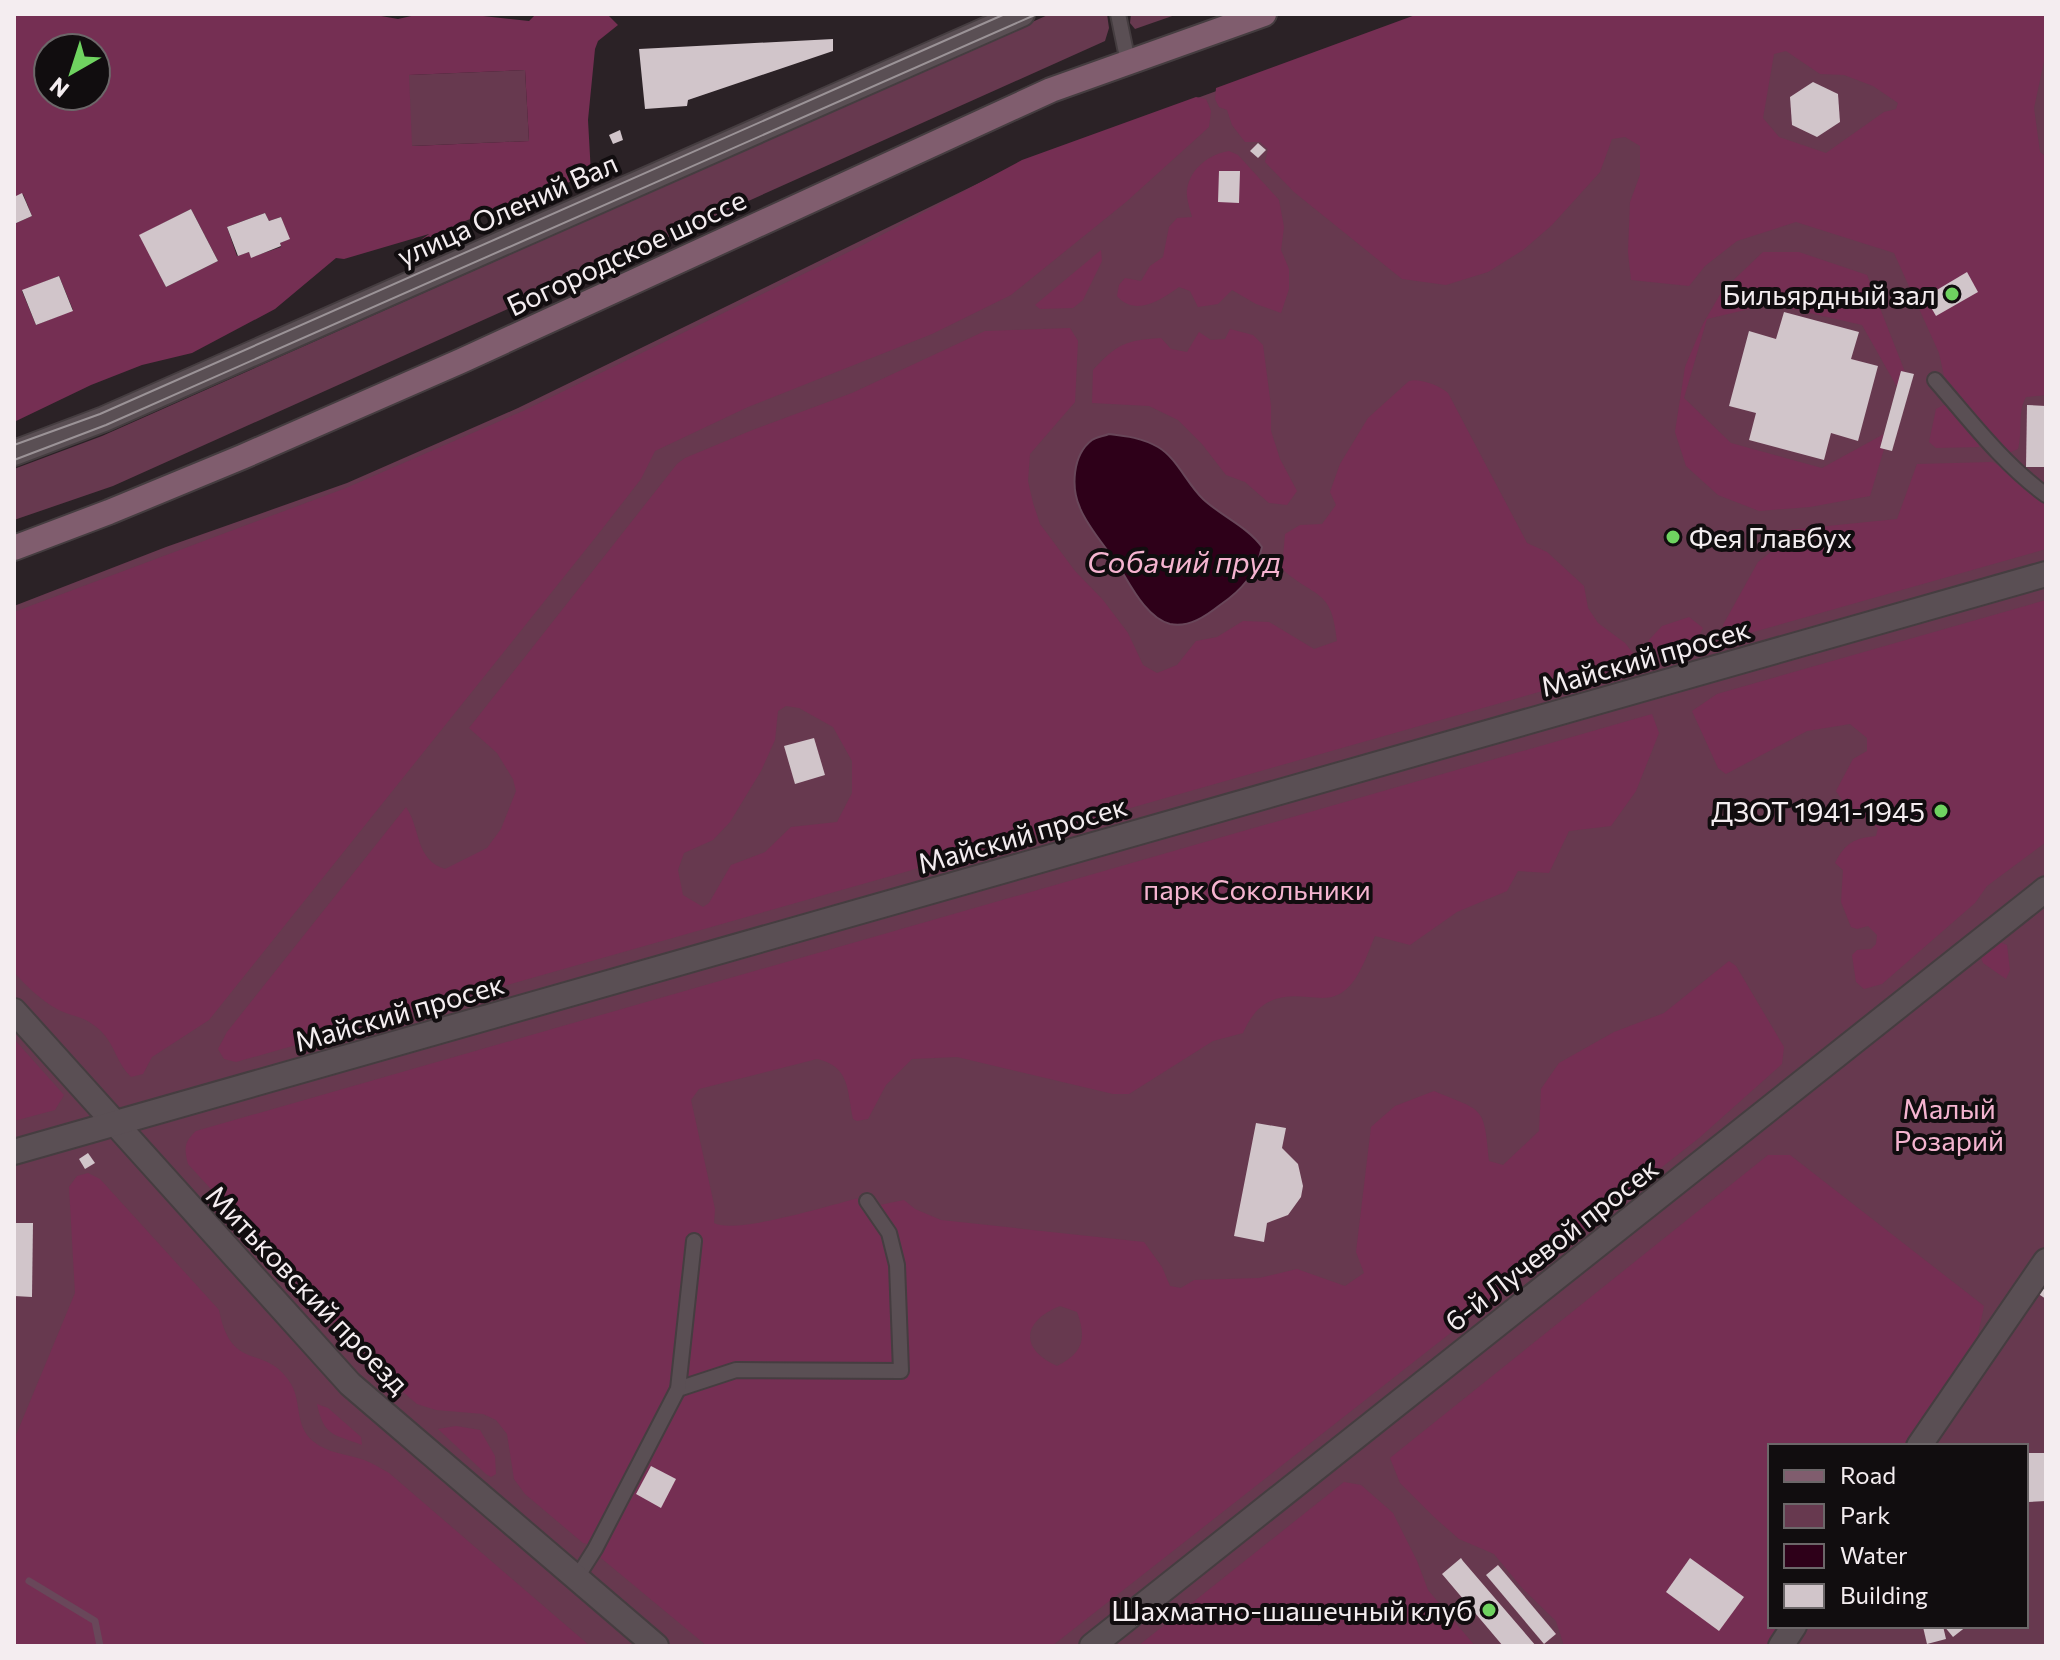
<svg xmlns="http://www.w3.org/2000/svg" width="2060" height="1660" font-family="Commissioner,sans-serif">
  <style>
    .green { fill: #67394f; fill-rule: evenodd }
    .forest { fill: #752f53; fill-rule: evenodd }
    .water { fill: #2e0019; stroke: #69475a; stroke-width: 2 }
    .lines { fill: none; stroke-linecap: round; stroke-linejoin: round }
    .stream { stroke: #69475a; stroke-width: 7 }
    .building { fill: #d1c5ca }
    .lane-casing { stroke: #453d40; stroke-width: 18 }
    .street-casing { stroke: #453d40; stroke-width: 28 }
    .secondary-casing { stroke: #453d40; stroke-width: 28 }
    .lane { stroke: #5a4f54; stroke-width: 14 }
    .street { stroke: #5a4f54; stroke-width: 24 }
    .secondary { stroke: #805d6e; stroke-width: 24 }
    .tram { stroke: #9b9397; stroke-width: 2 }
    .poi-dot { fill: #6fd360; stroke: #110d0f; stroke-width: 3 }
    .labels { text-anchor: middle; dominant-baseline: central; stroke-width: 8; stroke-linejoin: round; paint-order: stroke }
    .street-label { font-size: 28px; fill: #f4edf0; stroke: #110d0f }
    .poi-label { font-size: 28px; fill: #f4edf0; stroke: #110d0f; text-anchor: end }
    .park-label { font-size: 28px; fill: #f5b4d0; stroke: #110d0f }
    .water-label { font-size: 30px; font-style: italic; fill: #f5b4d0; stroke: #110d0f }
  </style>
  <rect width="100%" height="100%" fill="#2b2226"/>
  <g class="green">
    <path d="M 1050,14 L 1107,14 L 1109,28 L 1105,41 L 113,486 L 14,520 L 14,469 L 102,436 Z"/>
    <path d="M 1131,14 L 1178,14 L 1135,29 L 1130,23 Z"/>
    <path d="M 1427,14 L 2046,14 L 2046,1646 L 14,1646 L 14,606 L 166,547 L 347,483 L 518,408 L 1022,162 ZM 1770,1446 L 2026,1446 L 2026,1626 L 1770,1626 Z"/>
    <path d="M 525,70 L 529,141 L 411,146 L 408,75 Z"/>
  </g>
  <g class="forest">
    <path d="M 14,14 L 370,14 L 398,19 L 420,14 L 465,14 L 529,21 L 536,14 L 607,14 L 618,25 L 598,41 L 595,49 L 588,120 L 591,174 L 465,221 L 411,247 L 429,234 L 344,259 L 336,258 L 275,309 L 192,353 L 142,365 L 91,385 L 14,422 L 14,224 L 32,216 L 23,194 L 14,197 ZM 48,48 L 96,48 L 96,96 L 48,96 ZM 525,70 L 529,141 L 412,146 L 409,75 ZM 191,209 L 218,261 L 166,287 L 140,235 ZM 265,213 L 269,221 L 281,217 L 289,239 L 280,243 L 281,247 L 252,257 L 249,252 L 237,256 L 227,227 ZM 59,276 L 73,310 L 36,325 L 22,291 Z"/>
    <path d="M 1418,14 L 2046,14 L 2046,52 L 2034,108 L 2040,152 L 2046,157 L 2046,395 L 2026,397 C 2017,413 2023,431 2018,449 L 2008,453 L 1944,376 L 1939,353 L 1894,253 L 1796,222 L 1737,241 L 1705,266 L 1689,286 L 1631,280 L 1628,252 L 1630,202 L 1640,175 L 1640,146 L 1625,137 L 1612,139 L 1600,172 L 1552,225 L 1523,250 L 1488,272 L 1446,285 L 1402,279 L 1294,192 L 1265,162 L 1268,149 L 1260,142 L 1245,142 L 1232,125 L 1227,110 L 1219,107 L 1215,99 L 1216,88 ZM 1786,51 L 1820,74 L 1844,75 L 1873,86 L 1898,103 L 1896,109 L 1884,112 L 1826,153 L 1779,137 L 1763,118 L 1774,54 Z"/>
    <path d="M 1196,97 L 1206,99 L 1211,111 L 1209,127 L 1126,202 L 1011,295 L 932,334 L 748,407 L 655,451 L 641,479 L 599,533 L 209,1020 L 152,1057 L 143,1074 L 131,1077 C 117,1064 115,1045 101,1031 C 84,1015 74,1018 57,1009 C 41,1000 26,986 14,972 L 14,612 L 346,488 L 523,411 L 863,245 L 1022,160 Z"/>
    <path d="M 1229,151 L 1238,155 L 1279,200 L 1284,227 L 1281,250 L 1289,269 L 1289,289 L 1281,313 L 1256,304 L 1232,290 L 1218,304 L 1198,307 L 1190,291 L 1179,287 C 1161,300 1135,317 1117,296 L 1119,285 L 1125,278 L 1141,281 L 1150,266 L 1163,257 L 1169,227 L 1177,218 L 1192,217 C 1190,209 1186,198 1187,190 C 1190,168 1210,154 1229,151 Z"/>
    <path d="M 1101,250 L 1102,261 L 1083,300 L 1073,308 L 1040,309 L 1035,305 Z"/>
    <path d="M 1763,252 L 1799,252 L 1867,275 L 1905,372 L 1901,371 L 1897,387 L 1862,325 L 1770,304 L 1707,319 L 1684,398 L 1731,443 L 1822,468 L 1884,434 L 1880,447 L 1884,449 L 1870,496 L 1810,507 L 1759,511 L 1718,495 L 1686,466 L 1675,432 L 1685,367 L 1703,324 L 1722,291 Z"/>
    <path d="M 1070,328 L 1078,341 L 1075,402 L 1030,454 L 1028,481 L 1033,503 L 1040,524 L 1075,571 L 1103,600 L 1128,633 L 1143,665 L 1157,673 L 1177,665 L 1196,641 L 1217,637 L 1243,621 L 1269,622 L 1314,649 L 1337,641 C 1332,588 1316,599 1282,569 L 1285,534 L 1300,525 L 1322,524 L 1336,505 L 1330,492 L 1340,464 L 1368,418 L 1409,381 C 1420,378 1440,386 1448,393 L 1527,543 L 1547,552 L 1584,586 L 1588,608 L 1598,623 L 1625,643 L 1641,663 L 236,1062 L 224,1059 L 218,1049 L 227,1032 L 406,807 C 421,829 415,860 445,869 L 487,848 L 501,829 L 516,791 L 513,779 L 497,753 L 469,728 L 677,464 L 685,458 L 750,431 L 852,393 L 985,331 ZM 786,706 L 799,708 L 833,727 L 852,761 L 852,793 L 837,822 L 791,827 L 765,852 L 731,865 L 709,903 L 703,907 L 683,895 L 678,870 L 684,853 L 713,840 L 730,822 L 761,771 L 775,740 L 778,711 Z"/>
    <path d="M 1230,329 L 1253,335 L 1263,345 L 1271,406 L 1271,431 L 1280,459 L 1297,491 L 1287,505 L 1269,503 L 1245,482 L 1226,475 L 1202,444 L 1178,420 L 1149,406 L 1092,403 L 1093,370 C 1117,344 1126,340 1161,338 L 1171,349 L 1187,352 L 1199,332 L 1211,340 L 1225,339 Z"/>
    <path d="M 1946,404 L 1978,440 L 1979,447 L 1936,448 L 1929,442 L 1936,409 Z"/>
    <path d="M 1992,462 C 2013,471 2028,489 2046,503 L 2046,549 L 1725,640 L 1723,625 L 1758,562 L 1776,548 L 1777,531 L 1897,519 L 1917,464 Z"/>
    <path d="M 2046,600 L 2046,842 L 1987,886 L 1975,903 L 1882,984 L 1864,989 L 1856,982 L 1852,955 L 1857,950 L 1871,949 L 1876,944 L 1877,935 L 1868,926 L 1857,929 L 1851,927 L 1841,902 L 1843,870 L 1835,863 C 1845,843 1855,838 1876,836 L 1878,828 L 1843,801 L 1836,791 L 1853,759 L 1867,751 L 1867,738 L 1850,724 L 1807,731 L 1726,774 L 1718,768 L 1692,711 L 1717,694 Z"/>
    <path d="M 1689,617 L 1703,628 L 1692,649 L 1675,654 L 1659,654 L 1648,641 L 1662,626 Z"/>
    <path d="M 1652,714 L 1659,733 L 1636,791 L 1611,826 L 1569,831 L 1549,873 L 1518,871 L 1507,891 L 1457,912 L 1410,945 L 1375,936 C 1367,954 1360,979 1344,991 C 1332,1000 1322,998 1308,997 C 1275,993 1256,1003 1243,1033 L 1213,1041 L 1129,1094 L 1113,1094 L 957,1057 L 912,1059 L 886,1085 L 868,1119 L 857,1121 L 853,1119 C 847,1090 850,1066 817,1059 L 699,1089 L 691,1100 L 715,1209 L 714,1223 C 735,1235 834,1204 863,1197 L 870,1207 L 904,1200 L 915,1209 L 941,1220 L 1144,1242 L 1162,1267 L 1170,1286 L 1181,1288 L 1194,1280 L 1259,1278 L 1297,1269 L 1345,1286 L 1364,1273 L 1356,1252 L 1371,1127 L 1395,1106 L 1434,1091 C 1484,1112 1484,1105 1489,1161 L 1503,1165 L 1539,1131 L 1541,1089 L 1559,1063 L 1614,1032 L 1664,1013 L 1729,961 L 1736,966 L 1784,1047 L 1782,1064 L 1699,1138 L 1052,1646 L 707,1646 L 601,1558 L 596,1546 L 583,1543 L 525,1494 L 514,1479 L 507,1434 L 496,1420 L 483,1414 L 436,1410 L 417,1404 L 375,1368 L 188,1164 C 184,1148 184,1142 196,1131 ZM 1060,1306 L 1077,1312 C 1087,1339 1083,1353 1057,1366 C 1019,1349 1022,1321 1060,1306 Z"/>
    <path d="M 1999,942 L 2007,945 L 2010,970 L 2006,979 L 1983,963 L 1981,957 Z"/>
    <path d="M 14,1039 L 64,1095 L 55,1110 L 14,1121 Z"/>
    <path d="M 1768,1155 L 1790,1155 L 1984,1306 L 1976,1344 L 1905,1446 L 1770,1446 L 1770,1626 L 1780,1626 L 1766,1646 L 1564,1646 L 1556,1621 L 1522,1588 L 1494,1554 L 1459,1539 L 1434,1517 L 1400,1483 L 1390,1458 Z"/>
    <path d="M 88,1173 L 100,1179 L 219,1310 C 231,1373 264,1344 289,1381 C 303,1400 293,1426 314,1442 C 328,1453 345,1454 361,1459 C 371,1462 380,1468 389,1473 L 590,1646 L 14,1646 L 14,1440 L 75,1293 L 69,1187 L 77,1176 Z"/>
    <path d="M 317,1404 L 328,1408 L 361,1437 L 362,1445 C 334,1434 324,1437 317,1404 Z"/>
    <path d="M 456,1426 L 480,1430 L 495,1456 L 496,1474 L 491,1477 L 486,1474 L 438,1429 Z"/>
    <path d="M 1344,1482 L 1361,1485 L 1393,1513 L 1417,1561 L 1428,1590 L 1475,1646 L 1138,1646 Z"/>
  </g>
  <path class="water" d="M 1109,434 C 1127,436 1142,438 1158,447 C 1177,458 1187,484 1203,499 C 1221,516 1248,527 1262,547 C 1256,574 1242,590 1220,605 C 1206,616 1189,628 1170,624 C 1146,618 1130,584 1118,565 C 1106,547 1088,528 1080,508 C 1071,488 1072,455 1092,440 C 1096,437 1104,436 1109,434 Z"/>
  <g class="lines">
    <path class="stream" d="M 29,1581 L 95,1621 L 100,1646"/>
  </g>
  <g class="building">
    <path d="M 833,39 L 833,51 L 688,100 L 687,106 L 645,109 L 639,49 Z"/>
    <path d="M 1813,82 L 1838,94 L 1840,122 L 1817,137 L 1792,125 L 1790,97 Z"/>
    <path d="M 620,130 L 623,140 L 613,144 L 609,135 Z"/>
    <path d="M 1258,143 L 1266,150 L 1258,158 L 1250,151 Z"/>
    <path d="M 1219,171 L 1240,171 L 1239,203 L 1218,202 Z"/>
    <path d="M 22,193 L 32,216 L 14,224 L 14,197 Z"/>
    <path d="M 191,209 L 218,261 L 166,287 L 139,235 Z"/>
    <path d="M 265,213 L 269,221 L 281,217 L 290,239 L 280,243 L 281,246 L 251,258 L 249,252 L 238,256 L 227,227 Z"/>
    <path d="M 1967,272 L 1978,292 L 1936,316 L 1925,297 Z"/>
    <path d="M 59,276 L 73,311 L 36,325 L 22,290 Z"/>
    <path d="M 1784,312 L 1859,332 L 1851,359 L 1878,366 L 1858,441 L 1831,433 L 1824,460 L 1749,440 L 1756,413 L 1729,406 L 1749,331 L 1776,339 Z"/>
    <path d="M 1901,371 L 1914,374 L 1892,451 L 1880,448 Z"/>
    <path d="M 2027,405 L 2046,406 L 2046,467 L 2026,467 Z"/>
    <path d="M 814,738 L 825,775 L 795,784 L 784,746 Z"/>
    <path d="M 1256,1123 L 1286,1128 L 1282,1148 L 1298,1164 L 1303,1186 L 1301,1197 L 1288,1215 L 1267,1223 L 1264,1242 L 1234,1236 Z"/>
    <path d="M 88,1153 L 95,1163 L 85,1169 L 79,1159 Z"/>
    <path d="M 14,1223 L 33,1223 L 32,1297 L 14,1296 Z"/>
    <path d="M 2046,1280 L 2046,1299 L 2037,1293 Z"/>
    <path d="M 2027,1453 L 2046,1453 L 2046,1501 L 2028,1502 Z"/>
    <path d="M 651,1466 L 676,1479 L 661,1508 L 636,1494 Z"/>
    <path d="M 1461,1558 L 1463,1561 L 1536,1646 L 1503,1646 L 1442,1574 Z"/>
    <path d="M 1690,1558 L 1744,1597 L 1719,1631 L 1666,1592 Z"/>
    <path d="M 1498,1565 L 1556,1634 L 1544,1644 L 1486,1575 Z"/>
    <path d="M 1943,1626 L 1946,1639 L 1927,1644 L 1923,1627 Z"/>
    <path d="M 1944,1626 L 1967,1626 L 1953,1637 Z"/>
  </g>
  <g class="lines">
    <g class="lane-casing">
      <g id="lane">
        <path d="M 1118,14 L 1128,62"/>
        <path d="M 1935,380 C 1970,420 2003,464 2046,495"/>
        <path d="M 678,1389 L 736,1370 L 901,1371 L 897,1265 L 889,1233 L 867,1201"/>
        <path d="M 576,1579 L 595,1549 L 678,1389 L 694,1241"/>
      </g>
    </g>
    <g class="street-casing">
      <g id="street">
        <path d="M 14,453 L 104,419 L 1022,14"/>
        <path d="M 14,1011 L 350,1384 L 656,1646"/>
        <path d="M 14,1152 L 2046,574"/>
        <path d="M 1919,1446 L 2046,1261"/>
        <path d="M 1092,1646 L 2046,889"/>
        <path d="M 1781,1646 L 1794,1626"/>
      </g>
    </g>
    <g class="secondary-casing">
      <path id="secondary" d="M 14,548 L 109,512 L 242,457 L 461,361 L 1051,90 L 1264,14"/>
    </g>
    <use href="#lane" class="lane"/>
    <use href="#street" class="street"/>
    <use href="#secondary" class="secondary"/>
    <g class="tram">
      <path d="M 14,445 L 100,414 L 1005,14"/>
      <path d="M 14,460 L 106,425 L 1037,14"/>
    </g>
  </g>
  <g class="poi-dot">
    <circle cx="1952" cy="294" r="8"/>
    <circle cx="1673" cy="537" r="8"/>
    <circle cx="1941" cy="811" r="8"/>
    <circle cx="1489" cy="1610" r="8"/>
  </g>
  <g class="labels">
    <g class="street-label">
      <text transform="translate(507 209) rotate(-24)">улица Олений Вал</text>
      <text transform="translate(626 252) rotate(-25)">Богородское шоссе</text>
      <text transform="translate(1645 657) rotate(-16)">Майский просек</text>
      <text transform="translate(1022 834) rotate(-16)">Майский просек</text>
      <text transform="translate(399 1012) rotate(-16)">Майский просек</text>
      <text transform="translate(1551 1244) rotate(-38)">6-й Лучевой просек</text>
      <text transform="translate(308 1289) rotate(46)">Митьковский проезд</text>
    </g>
    <g class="poi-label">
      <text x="1936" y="294">Бильярдный зал</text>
      <text x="1689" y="537" text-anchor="start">Фея Главбух</text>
      <text x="1925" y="811">ДЗОТ 1941-1945</text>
      <text x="1473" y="1610">Шахматно-шашечный клуб</text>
    </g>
    <g class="park-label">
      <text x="1257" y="889">парк Сокольники</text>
      <text x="1949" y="1108">Малый<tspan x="1949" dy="32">Розарий</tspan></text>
    </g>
    <g class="water-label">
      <text x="1184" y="560">Собачий пруд</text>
    </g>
  </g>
  <rect width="2060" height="1660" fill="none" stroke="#f4edf0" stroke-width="32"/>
  <rect x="1768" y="1444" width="260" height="184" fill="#110d0f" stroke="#6c6769" stroke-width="2"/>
  <rect x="1784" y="1470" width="40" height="12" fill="#805d6e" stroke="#6c6769" stroke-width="2"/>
  <text x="1840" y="1484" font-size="24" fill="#f4edf0">Road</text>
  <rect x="1784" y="1504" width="40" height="24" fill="#67394f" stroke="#6c6769" stroke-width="2"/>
  <text x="1840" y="1524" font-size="24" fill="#f4edf0">Park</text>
  <rect x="1784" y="1544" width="40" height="24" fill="#2e0019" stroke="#6c6769" stroke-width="2"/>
  <text x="1840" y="1564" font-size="24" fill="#f4edf0">Water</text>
  <rect x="1784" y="1584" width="40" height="24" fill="#d1c5ca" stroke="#6c6769" stroke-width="2"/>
  <text x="1840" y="1604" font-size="24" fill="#f4edf0">Building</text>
  <g transform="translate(72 72) rotate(219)"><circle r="38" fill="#110d0f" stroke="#6c6769" stroke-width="2"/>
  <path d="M0-6L14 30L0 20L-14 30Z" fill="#6fd360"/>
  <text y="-12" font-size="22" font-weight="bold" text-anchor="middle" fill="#f4edf0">N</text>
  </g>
</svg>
